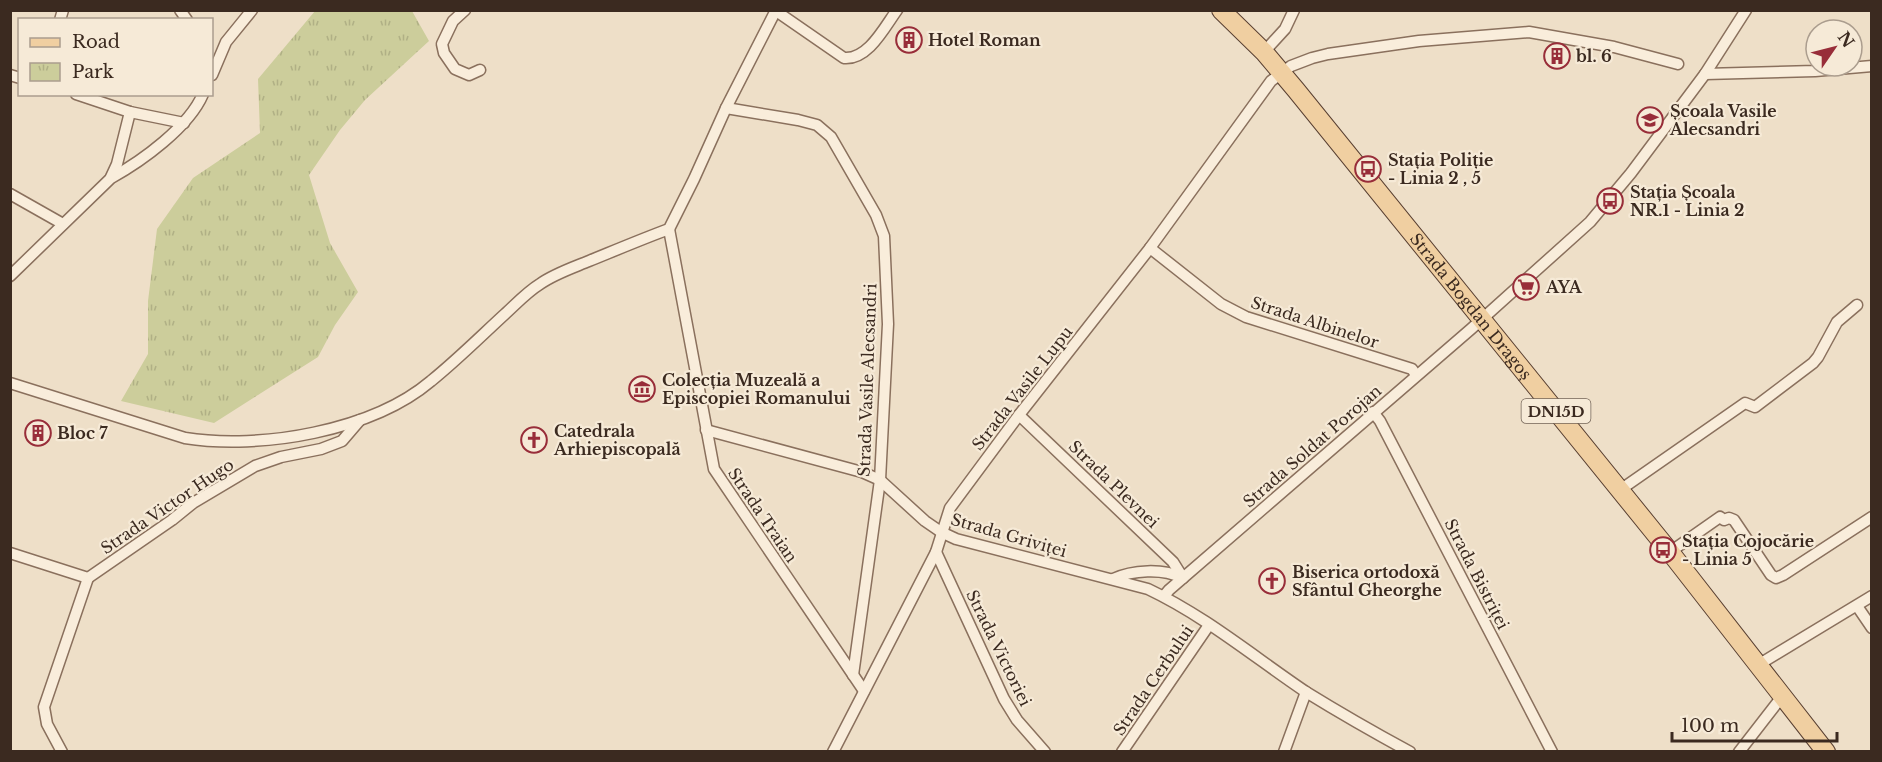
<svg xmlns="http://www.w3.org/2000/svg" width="1882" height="762" font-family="'Libre Baskerville',serif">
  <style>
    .park { fill: url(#park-tufts) }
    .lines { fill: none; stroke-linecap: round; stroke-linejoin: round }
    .minor-casing { stroke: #8a705d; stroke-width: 13 }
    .primary-casing { stroke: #583f31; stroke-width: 20 }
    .minor { stroke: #f9eddb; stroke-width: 10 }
    .primary { stroke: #f0cfa1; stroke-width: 18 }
    .labels { text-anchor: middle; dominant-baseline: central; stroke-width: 4.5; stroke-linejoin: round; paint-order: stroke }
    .shield { fill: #f6ead7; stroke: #736457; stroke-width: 1.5 }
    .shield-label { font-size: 15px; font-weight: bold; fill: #3b2a20 }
    .poi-label { font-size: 16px; font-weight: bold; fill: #3b2a20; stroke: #f6ead7; text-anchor: start }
    .street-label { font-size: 16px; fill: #3b2a20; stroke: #f6ead7 }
  </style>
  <defs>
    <pattern id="park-tufts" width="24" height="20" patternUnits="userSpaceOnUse" patternTransform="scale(1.5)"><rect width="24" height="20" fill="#cccd9b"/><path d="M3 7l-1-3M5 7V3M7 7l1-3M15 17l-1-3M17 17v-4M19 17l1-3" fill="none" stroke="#b0b085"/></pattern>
  </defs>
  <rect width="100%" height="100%" fill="#eedfc8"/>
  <path class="park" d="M 315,11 L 412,11 L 429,41 L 365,100 L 340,130 L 309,175 L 330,243 L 358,292 L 335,325 L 318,357 L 214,423 L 121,401 L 148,354 L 148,301 L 157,229 L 193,178 L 260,133 L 258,79 Z"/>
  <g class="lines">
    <g class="minor-casing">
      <g id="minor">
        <path d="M 180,10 L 187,20"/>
        <path d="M 465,10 L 453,21 L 442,44 L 444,53 L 455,69 L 469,75 L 480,70"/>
        <path d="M 776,11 L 844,58 C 868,60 884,28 897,10"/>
        <path d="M 60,20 L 63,10"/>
        <path d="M 1264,52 L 1285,29 L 1294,10"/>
        <path d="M 1705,74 L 1815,71 L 1872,66"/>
        <path d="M 10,75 L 20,78"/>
        <path d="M 212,75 L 226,42 L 252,10"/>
        <path d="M 76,94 L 130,112 L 184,123"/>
        <path d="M 726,108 L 798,120 L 817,125 L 831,137 L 876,215 L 884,236 L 888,324 L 880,480 L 853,675"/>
        <path d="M 111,177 L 117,164 L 130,112"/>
        <path d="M 10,194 L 63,224"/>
        <path d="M 669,229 L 714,469 L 864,691"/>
        <path d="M 1150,248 L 1221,304 L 1246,317 L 1412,369 L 1416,375"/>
        <path d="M 10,276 L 111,178 C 142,161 189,127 203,94"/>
        <path d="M 10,383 L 185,438 C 260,450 372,431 431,381 C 457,360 481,336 505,314 C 516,304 527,292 540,284 C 554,274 572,268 589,261 C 616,250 642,239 669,229 L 694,179 L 726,108 L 776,10"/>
        <path d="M 1373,412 L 1380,421 L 1552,752"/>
        <path d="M 1019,415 L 1173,562 L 1183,578"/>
        <path d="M 706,430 L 862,472 L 880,480 L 925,521 L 941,532 L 956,539 L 1148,589 C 1205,616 1254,657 1306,692 C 1340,713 1375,733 1410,752"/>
        <path d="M 1620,490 L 1745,403 L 1755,407 L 1813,363 L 1818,357 L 1837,322 L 1857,305"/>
        <path d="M 936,552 L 1004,699 L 1017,720 L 1045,752"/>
        <path d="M 1670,552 L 1720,517 L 1724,520 L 1729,518 L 1734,520 L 1771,575 L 1776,578 L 1783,575 L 1872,517"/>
        <path d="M 10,553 L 88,578 L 172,520 L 193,503 L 255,466 L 281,457 L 321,449 L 342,441 L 360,420"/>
        <path d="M 1113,579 C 1132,570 1163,568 1182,578"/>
        <path d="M 1164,596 L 1169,590 L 1471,329 L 1590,222 L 1631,173 L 1705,74 L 1746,10"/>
        <path d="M 1857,606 L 1872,628"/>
        <path d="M 1758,665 L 1872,596"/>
        <path d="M 62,752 L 47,724 L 44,707 L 88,578"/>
        <path d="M 833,752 L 936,552 L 950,508 L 1019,415 L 1150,248 L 1271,81 L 1291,66 L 1312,58 L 1328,54 L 1419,41 L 1529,32 L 1614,47 L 1678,64"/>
        <path d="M 1122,752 L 1209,625"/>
        <path d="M 1284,752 L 1306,692"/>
        <path d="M 1739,752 L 1777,703 L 1783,698"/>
      </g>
    </g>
    <g class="primary-casing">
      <g id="primary">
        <path id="s1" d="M 1221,10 L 1264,52 L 1296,90 L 1670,552 L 1826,752"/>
      </g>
    </g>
    <use href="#minor" class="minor"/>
    <use href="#primary" class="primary"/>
  </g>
  <defs>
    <g id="building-ring" transform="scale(1.35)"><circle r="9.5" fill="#f6ead7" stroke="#982d39" stroke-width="1.5"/><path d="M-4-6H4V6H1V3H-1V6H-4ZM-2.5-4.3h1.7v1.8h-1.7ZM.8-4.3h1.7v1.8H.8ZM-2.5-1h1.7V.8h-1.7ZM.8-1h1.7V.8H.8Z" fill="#982d39"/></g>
    <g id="school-ring" transform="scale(1.35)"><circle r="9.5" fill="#f6ead7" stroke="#982d39" stroke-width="1.5"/><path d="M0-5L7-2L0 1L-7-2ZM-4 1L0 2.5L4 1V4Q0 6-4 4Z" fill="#982d39"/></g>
    <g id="bus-ring" transform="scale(1.35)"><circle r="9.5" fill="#f6ead7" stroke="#982d39" stroke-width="1.5"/><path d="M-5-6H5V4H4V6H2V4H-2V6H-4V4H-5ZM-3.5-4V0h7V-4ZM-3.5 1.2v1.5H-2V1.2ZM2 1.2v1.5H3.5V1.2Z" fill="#982d39"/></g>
    <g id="supermarket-ring" transform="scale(1.35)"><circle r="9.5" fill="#f6ead7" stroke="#982d39" stroke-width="1.5"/><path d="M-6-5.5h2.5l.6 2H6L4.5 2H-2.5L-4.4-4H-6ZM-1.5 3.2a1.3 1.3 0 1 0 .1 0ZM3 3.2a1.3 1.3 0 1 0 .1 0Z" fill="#982d39"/></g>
    <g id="museum-ring" transform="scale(1.35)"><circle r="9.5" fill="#f6ead7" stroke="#982d39" stroke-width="1.5"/><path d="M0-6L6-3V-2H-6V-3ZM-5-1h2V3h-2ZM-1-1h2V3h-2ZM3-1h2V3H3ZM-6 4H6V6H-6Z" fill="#982d39"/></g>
    <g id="church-ring" transform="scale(1.35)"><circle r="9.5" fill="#f6ead7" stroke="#982d39" stroke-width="1.5"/><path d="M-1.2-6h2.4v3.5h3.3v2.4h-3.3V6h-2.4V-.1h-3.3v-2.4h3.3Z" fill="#982d39"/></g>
  </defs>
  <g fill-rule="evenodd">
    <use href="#building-ring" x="909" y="40"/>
    <use href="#building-ring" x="1557" y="56"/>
    <use href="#school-ring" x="1650" y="120"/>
    <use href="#bus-ring" x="1368" y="169"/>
    <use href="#bus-ring" x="1610" y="201"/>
    <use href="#supermarket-ring" x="1526" y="287"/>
    <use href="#museum-ring" x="642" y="389"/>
    <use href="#building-ring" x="38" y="433"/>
    <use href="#church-ring" x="534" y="440"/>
    <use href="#bus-ring" x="1663" y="550"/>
    <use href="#church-ring" x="1272" y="581"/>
  </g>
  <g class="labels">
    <rect class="shield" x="1521.5" y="399" width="69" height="24" rx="4.5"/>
    <g class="shield-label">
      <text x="1556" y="411">DN15D</text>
    </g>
    <g class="poi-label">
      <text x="928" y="40">Hotel Roman</text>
      <text x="1576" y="56">bl. 6</text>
      <text x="1670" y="111">Școala Vasile<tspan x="1670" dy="18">Alecsandri</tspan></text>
      <text x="1388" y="160">Stația Poliție<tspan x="1388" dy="18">- Linia 2 , 5</tspan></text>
      <text x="1630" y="192">Stația Școala<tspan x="1630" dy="18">NR.1 - Linia 2</tspan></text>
      <text x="1546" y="287">AYA</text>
      <text x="662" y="380">Colecția Muzeală a<tspan x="662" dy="18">Episcopiei Romanului</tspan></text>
      <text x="554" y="431">Catedrala<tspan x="554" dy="18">Arhiepiscopală</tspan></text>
      <text x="57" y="433">Bloc 7</text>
      <text x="1682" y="541">Stația Cojocărie<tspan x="1682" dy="18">- Linia 5</tspan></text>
      <text x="1292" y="572">Biserica ortodoxă<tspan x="1292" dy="18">Sfântul Gheorghe</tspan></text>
    </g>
    <g class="street-label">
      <text stroke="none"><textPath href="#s1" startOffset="388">Strada Bogdan Dragoș</textPath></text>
      <text transform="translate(1315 322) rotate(18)">Strada Albinelor</text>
      <text transform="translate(867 380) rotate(-88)">Strada Vasile Alecsandri</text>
      <text transform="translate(1022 388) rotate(-52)">Strada Vasile Lupu</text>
      <text transform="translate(1312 446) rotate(-41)">Strada Soldat Porojan</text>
      <text transform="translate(1114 484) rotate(44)">Strada Plevnei</text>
      <text transform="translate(167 506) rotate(-34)">Strada Victor Hugo</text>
      <text transform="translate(763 515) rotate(56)">Strada Traian</text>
      <text transform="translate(1009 535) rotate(16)">Strada Griviței</text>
      <text transform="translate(1477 574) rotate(63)">Strada Bistriței</text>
      <text transform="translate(999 648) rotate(64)">Strada Victoriei</text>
      <text transform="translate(1153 680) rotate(-56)">Strada Cerbului</text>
    </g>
  </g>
  <rect width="1882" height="762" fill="none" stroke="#3b2a20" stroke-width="24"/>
  <rect x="18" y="18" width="195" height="78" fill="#f6ead7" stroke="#ab9d8e" stroke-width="1.5"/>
  <rect x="30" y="38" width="30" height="9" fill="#f0cfa1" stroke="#ab9d8e" stroke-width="1.5"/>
  <text x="72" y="48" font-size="18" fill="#3b2a20">Road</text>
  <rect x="30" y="63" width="30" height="18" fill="url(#park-tufts)" stroke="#ab9d8e" stroke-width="1.5"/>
  <text x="72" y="78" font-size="18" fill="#3b2a20">Park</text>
  <g transform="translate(1834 48) rotate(55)"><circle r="28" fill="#f6ead7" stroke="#ab9d8e" stroke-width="1.5"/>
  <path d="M0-4.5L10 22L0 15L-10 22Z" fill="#982d39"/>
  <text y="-9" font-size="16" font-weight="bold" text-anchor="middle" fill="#3b2a20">N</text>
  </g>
  <path d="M1672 732v9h165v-9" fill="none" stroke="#3b2a20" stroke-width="3"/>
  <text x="1681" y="732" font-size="18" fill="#3b2a20" stroke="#f6ead7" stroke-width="4.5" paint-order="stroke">100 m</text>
</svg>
